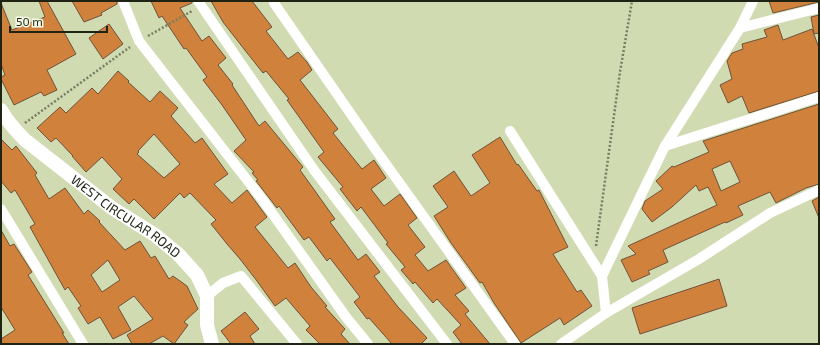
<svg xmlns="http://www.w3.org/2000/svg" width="820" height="345" font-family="'Exo 2',sans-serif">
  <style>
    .building { fill: #d0823c; stroke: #6f5139; fill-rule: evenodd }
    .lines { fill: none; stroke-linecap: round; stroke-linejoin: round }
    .path { stroke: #767d62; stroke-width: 2.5; stroke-dasharray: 2 2; stroke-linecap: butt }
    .street { stroke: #fff; stroke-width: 10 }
    .secondary { stroke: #fff; stroke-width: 14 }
    .labels { text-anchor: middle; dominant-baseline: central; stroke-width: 3.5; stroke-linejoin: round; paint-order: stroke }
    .street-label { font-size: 13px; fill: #1f2314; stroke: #f4f9e4 }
  </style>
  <rect width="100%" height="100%" fill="#d1dbb2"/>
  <g class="building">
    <path d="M 39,1 L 47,1 L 76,54 L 47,70 L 57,90 L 44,96 L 41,92 L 14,105 L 1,79 L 1,77 L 5,75 L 1,64 L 1,3 L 12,30 L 45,17 Z"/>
    <path d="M 72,1 L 117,1 L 117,4 L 101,13 L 102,15 L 84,22 Z"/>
    <path d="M 151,1 L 192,1 L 192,3 L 180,8 L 202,41 L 209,36 L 226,58 L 218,65 L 233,84 L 232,85 L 259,126 L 265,121 L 303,167 L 300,170 L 335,219 L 330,222 L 358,260 L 366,254 L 380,272 L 374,276 L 398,307 L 427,338 L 421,344 L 392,344 L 369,318 L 367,319 L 354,302 L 360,297 L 330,258 L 327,261 L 309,237 L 304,240 L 279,206 L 277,208 L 256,181 L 258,180 L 252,173 L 254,172 L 234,151 L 246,140 L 222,105 L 203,80 L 207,77 L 186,48 L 184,49 L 162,16 L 159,18 Z"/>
    <path d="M 211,1 L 252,1 L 272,27 L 266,31 L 288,59 L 298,52 L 307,62 L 312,70 L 300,80 L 338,129 L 333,133 L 362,169 L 374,160 L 386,178 L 371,189 L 384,206 L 400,194 L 417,218 L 408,225 L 425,247 L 415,255 L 428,271 L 446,260 L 466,288 L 455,295 L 469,311 L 465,314 L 490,344 L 462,344 L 453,332 L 461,325 L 437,299 L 433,303 L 415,282 L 413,284 L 401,270 L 405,267 L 386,244 L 388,243 L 361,207 L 357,211 L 340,189 L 343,187 L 318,157 L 324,152 L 287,100 L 289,99 L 266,71 L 263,73 L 244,49 L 223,22 Z"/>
    <path d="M 769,1 L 819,1 L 819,2 L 773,13 Z"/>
    <path d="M 819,15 L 819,33 L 814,34 L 811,17 Z"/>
    <path d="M 109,24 L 123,44 L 103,59 L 89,38 Z"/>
    <path d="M 778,25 L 783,40 L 812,29 L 819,48 L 819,91 L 749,113 L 742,96 L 728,103 L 720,85 L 732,79 L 727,61 L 732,53 L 743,49 L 742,44 L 767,37 L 764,30 Z"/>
    <path d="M 118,71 L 129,81 L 128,82 L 150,102 L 160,91 L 178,108 L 171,116 L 195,143 L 202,138 L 228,174 L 214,184 L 232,203 L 247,190 L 267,217 L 255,227 L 288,268 L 295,263 L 311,287 L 327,306 L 325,307 L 345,329 L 341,334 L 350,344 L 320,344 L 306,330 L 310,326 L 286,298 L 275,306 L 257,281 L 240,259 L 227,244 L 211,224 L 216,220 L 190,193 L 184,198 L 180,193 L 154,219 L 134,199 L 129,204 L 113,189 L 122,179 L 102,157 L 86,172 L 72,156 L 73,156 L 56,138 L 51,142 L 37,128 L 60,107 L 66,113 L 92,88 L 98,94 ZM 154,134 L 180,164 L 164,178 L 137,154 L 139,152 L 138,151 Z"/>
    <path d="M 819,104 L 819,184 L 806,188 L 776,203 L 770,192 L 738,206 L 743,215 L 726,223 L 725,222 L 663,250 L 668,262 L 648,271 L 650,274 L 632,282 L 621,260 L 636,254 L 628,246 L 717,205 L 708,187 L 699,191 L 696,185 L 672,207 L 652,222 L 642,209 L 645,201 L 663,189 L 656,181 L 672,166 L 674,167 L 709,152 L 703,141 ZM 730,161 L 740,182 L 721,191 L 712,169 Z"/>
    <path d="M 500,137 L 517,165 L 518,164 L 537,191 L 539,190 L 568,247 L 553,254 L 577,292 L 581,290 L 592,306 L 564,325 L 560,318 L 521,343 L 494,303 L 482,282 L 480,283 L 451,243 L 434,216 L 448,207 L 433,186 L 454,171 L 471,196 L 490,183 L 472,155 Z"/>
    <path d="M 1,139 L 12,150 L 16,146 L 37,173 L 35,175 L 49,199 L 65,188 L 84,214 L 88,210 L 100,221 L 99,222 L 125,250 L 140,241 L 151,258 L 155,256 L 169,279 L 173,276 L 187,286 L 198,309 L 184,322 L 188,325 L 174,344 L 163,336 L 149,344 L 132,344 L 127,335 L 153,319 L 134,296 L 118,307 L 131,330 L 113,339 L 100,317 L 88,324 L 78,308 L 81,306 L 68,287 L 65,290 L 30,227 L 35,224 L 15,190 L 11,193 L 1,181 ZM 108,260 L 120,280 L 102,292 L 91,275 Z"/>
    <path d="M 819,197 L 819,218 L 812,201 Z"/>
    <path d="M 1,230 L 10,246 L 14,244 L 32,272 L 28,275 L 64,333 L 62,333 L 69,344 L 1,344 L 1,339 L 15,330 L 1,307 Z"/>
    <path d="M 719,279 L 727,306 L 640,334 L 632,308 Z"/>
    <path d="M 245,312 L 259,329 L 250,336 L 255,344 L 231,344 L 221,331 Z"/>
  </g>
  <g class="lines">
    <g class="path">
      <path d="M 148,36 L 192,11"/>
      <path d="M 25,123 L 130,47"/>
      <path d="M 596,246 L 620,72 L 632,1"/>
    </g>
    <g class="street">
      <path d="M 123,1 L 139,41 L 262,199 L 346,317 L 368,344"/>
      <path d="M 198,1 L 314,170 L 447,344"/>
      <path d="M 274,3 L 373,146 L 515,344"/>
      <path d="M 740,28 L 819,8"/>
      <path d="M 510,131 L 602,276"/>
      <path d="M 665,146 L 819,97"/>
      <path d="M 1,209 L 83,344"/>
      <path d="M 207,296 L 223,283 L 241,276 L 297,344"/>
      <path d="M 606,313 L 602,276 L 644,189 L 665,146 L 740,28 L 753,1"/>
      <path d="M 561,344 L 606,313 L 699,259 L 770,213 L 819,190"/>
    </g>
    <path class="secondary" id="s1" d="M 1,110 C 7,121 16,131 25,140 L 112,208 L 155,235 L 179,255 L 197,275 L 207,296 L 207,325 L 212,344"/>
  </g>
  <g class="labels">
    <g class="street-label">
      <text stroke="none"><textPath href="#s1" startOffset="165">WEST CIRCULAR ROAD</textPath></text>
    </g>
  </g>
  <rect width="820" height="345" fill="none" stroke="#1f2314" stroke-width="4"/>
  <path d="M10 26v6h97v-6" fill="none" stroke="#1f2314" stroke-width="2"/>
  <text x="16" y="26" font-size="12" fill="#1f2314" stroke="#f4f9e4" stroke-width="3" paint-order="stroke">50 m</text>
</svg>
